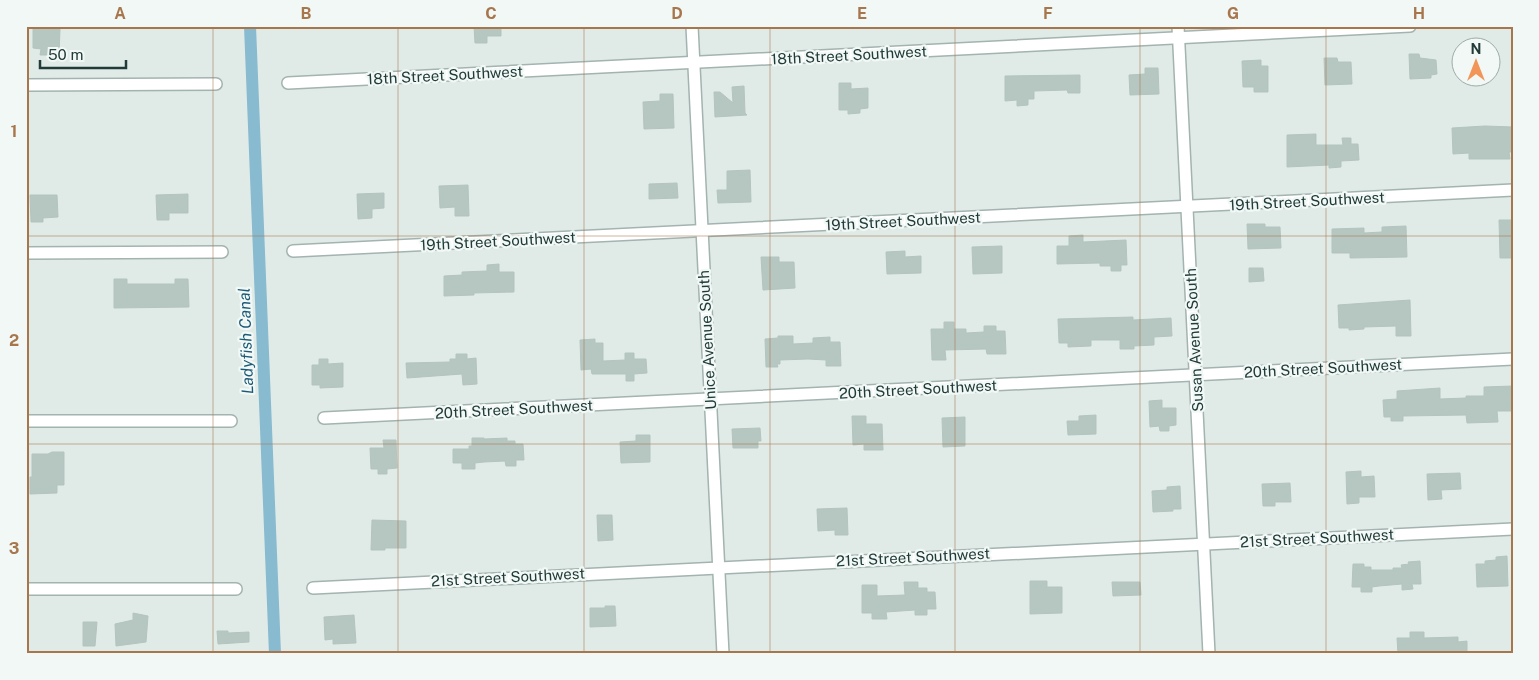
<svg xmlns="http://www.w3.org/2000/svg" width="1539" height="680" font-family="'Public Sans',sans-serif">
  <rect width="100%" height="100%" fill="#e0ebe8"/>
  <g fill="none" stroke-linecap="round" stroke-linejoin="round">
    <polyline stroke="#88bad0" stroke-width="12" points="250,26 275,654"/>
  </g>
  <g fill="#b6c6c1" stroke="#b3c5c0">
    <polygon points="33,26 49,26 49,29 60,29 59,55 40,55 41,49 33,48"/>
    <polygon points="474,26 501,26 501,36 487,36 487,43 475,43"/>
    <polygon points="1409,54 1419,54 1420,58 1436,60 1437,74 1431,75 1431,78 1410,79"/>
    <polygon points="1324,58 1337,58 1338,62 1351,62 1352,84 1325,85"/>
    <polygon points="1261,60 1261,66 1268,66 1268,92 1254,92 1254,87 1243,87 1242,61"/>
    <polygon points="1145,68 1158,68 1159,94 1130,95 1129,75 1145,74"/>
    <polygon points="1080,75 1080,93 1068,93 1067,90 1034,91 1034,99 1028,99 1028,105 1017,106 1017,100 1005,101 1005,76"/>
    <polygon points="839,83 851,83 851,89 868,88 868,108 860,109 860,113 848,114 848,110 839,110"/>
    <polygon points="744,86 745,113 747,115 715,117 714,92 720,92 733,103 732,87"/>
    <polygon points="660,94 673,94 674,128 644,129 643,102 660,101"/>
    <polygon points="1485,126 1513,127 1513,152 1509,152 1510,159 1469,159 1469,153 1453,154 1452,128"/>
    <polygon points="1316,134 1316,145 1343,145 1342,138 1351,138 1351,144 1358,144 1359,160 1341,161 1341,167 1329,168 1329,165 1287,167 1287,135"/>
    <polygon points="750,170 751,202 718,203 717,190 727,190 727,171"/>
    <polygon points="677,183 678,198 649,199 649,184"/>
    <polygon points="468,185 469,216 455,216 455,207 440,208 439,186"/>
    <polygon points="384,193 384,208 372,209 372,218 358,219 357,194"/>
    <polygon points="188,194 188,213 169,213 169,220 157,220 156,195"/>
    <polygon points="30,195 57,195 58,217 43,218 43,222 31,222"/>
    <polygon points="1499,220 1512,220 1513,258 1500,258"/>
    <polygon points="1247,224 1265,224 1265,227 1280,227 1281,248 1248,249"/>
    <polygon points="1406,226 1407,257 1350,258 1350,253 1332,253 1332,229 1364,228 1364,233 1382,232 1382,227"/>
    <polygon points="1083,235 1083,242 1126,240 1127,265 1121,265 1121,271 1111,271 1111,266 1100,266 1100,263 1057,264 1057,246 1069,246 1069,236"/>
    <polygon points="1002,246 1002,273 973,274 972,247"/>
    <polygon points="905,251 905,257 921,256 921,273 887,274 886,252"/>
    <polygon points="761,257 779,257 779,262 794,262 795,288 763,290"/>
    <polygon points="499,264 499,272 514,272 514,292 474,293 474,295 444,296 444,276 462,275 462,272 487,271 487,265"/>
    <polygon points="1249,268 1263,268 1264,281 1249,282"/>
    <polygon points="114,279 127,279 127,284 175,284 175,279 188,279 189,307 114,308"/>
    <polygon points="1410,300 1411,336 1396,336 1396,326 1364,327 1364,329 1349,330 1349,328 1339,328 1338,305"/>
    <polygon points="1133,317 1133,320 1171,318 1172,336 1154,337 1154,345 1134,346 1134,349 1120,349 1120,340 1091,340 1091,346 1068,347 1068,343 1059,343 1058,319"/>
    <polygon points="944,322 954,322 954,329 966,329 966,333 984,332 984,326 996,326 996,331 1005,331 1006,354 987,354 986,349 945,350 946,360 932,360 931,329 944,329"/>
    <polygon points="778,336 793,336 793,344 813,343 813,338 830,337 830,342 840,342 841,366 826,366 826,360 808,359 780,360 780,364 777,364 778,367 766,367 765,339 778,338"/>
    <polygon points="595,339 595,343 603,343 603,361 625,360 625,353 634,353 634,359 646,359 647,373 634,374 634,381 626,381 626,374 592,374 591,369 581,370 580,340"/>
    <polygon points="456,354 467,354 467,359 476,358 477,384 463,385 462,374 407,378 406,363 450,362 450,359 456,359"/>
    <polygon points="319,359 328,359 328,364 343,363 343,387 320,388 320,385 312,385 312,365 319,365"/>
    <polygon points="1513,386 1513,411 1497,411 1498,422 1467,423 1466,415 1403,416 1403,421 1391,421 1391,417 1384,417 1383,400 1397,399 1397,391 1440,388 1440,399 1466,398 1466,396 1484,396 1484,387"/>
    <polygon points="1162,400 1162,408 1176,408 1176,425 1169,426 1169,431 1160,431 1159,426 1150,427 1149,401"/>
    <polygon points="1096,415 1096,434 1068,435 1067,421 1079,421 1079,416"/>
    <polygon points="852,416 866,416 866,424 882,424 883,450 864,450 864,444 853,445"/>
    <polygon points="965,417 965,446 943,447 942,418"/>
    <polygon points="760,428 761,441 758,441 758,448 733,448 732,429"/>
    <polygon points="636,435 650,435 650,462 621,463 620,442 636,441"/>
    <polygon points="472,438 484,438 484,439 507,438 507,441 515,441 515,444 523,444 524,460 516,460 516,466 506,466 505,461 484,462 475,463 475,469 462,469 462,463 453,463 453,449 469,449 469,446 472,446"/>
    <polygon points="383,440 396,440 397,468 387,469 387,474 378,474 378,469 371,469 370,448 384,448"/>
    <polygon points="52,452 64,452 64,485 57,485 57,493 30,494 30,477 32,477 32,454 48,454"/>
    <polygon points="1361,471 1361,477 1374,476 1375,497 1359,497 1359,503 1347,504 1346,472"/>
    <polygon points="1460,473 1461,489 1441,490 1442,499 1428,500 1427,474"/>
    <polygon points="1290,483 1291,502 1275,502 1275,506 1263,506 1262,484"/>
    <polygon points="1180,486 1181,509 1173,509 1173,511 1153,512 1152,491 1167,490 1167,487"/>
    <polygon points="847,508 848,535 835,535 835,530 818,531 817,509"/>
    <polygon points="597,515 612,515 613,540 598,541"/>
    <polygon points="372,520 406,521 406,548 385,548 385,550 371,550"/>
    <polygon points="1507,556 1508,586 1477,587 1476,564 1485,564 1485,561 1496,560 1496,557"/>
    <polygon points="1420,561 1421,584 1412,584 1413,589 1402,590 1402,584 1379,586 1372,587 1372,592 1361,592 1361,587 1352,587 1353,564 1364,564 1364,567 1371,567 1371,570 1393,570 1393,568 1402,568 1401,565 1409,564 1408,562"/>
    <polygon points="1030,581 1047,581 1047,587 1062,587 1062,613 1030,614"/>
    <polygon points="904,582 918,582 918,588 927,588 927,592 935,592 936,609 927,609 927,615 915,615 915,610 886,612 887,619 872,619 872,613 862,613 862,585 877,585 877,596 905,595"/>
    <polygon points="1112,582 1140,582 1141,595 1113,596"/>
    <polygon points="605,606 615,606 616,626 590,627 590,608 605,608"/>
    <polygon points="133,613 148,616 146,642 116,646 115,624 133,620"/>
    <polygon points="354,615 356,643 333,644 333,639 325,640 324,617"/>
    <polygon points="83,622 97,622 95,646 83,646"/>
    <polygon points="217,631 228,631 228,633 249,632 249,642 218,644"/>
    <polygon points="1410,632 1424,632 1424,638 1458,637 1458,642 1467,641 1467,654 1398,654 1397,638 1410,638"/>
  </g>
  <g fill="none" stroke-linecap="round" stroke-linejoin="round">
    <defs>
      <g id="street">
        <polyline points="692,26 723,654"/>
        <polyline points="1178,26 1209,654"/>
        <polyline points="288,83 1410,26"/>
        <polyline points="26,85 216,84"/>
        <polyline points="293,251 1513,190"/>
        <polyline points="26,253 222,252"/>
        <polyline points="324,418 1513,359"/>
        <polyline points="26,421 231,421"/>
        <polyline points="313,588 1513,529"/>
        <polyline points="26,589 236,589"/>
      </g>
    </defs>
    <use href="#street" stroke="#a3b3b0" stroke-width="14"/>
    <use href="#street" stroke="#fff" stroke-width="11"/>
  </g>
  <path fill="none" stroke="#a8764d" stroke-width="1" stroke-opacity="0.55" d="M213,26v628M398,26v628M584,26v628M770,26v628M955,26v628M1140,26v628M1326,26v628M26,236h1487M26,444h1487"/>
  <g text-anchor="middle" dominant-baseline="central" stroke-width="4.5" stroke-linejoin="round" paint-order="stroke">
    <g font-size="15" fill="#213b39" stroke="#f1f8f5">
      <text transform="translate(849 55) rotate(-3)">18th Street Southwest</text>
      <text transform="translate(445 75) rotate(-3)">18th Street Southwest</text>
      <text transform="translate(1307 201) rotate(-3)">19th Street Southwest</text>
      <text transform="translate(903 221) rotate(-3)">19th Street Southwest</text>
      <text transform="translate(498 241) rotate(-3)">19th Street Southwest</text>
      <text transform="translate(707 340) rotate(-93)">Unice Avenue South</text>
      <text transform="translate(1194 340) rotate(-93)">Susan Avenue South</text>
      <text transform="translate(1323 368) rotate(-3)">20th Street Southwest</text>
      <text transform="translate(918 389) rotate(-3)">20th Street Southwest</text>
      <text transform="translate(514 409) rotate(-3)">20th Street Southwest</text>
      <text transform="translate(1317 538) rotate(-3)">21st Street Southwest</text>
      <text transform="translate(913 557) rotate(-3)">21st Street Southwest</text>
      <text transform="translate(508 577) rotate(-3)">21st Street Southwest</text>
    </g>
    <g font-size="16" font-style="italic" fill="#1c5977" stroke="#f1f8f5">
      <text transform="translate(246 341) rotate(-92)">Ladyfish Canal</text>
    </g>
  </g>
  <rect width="1539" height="680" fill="none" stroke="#f1f8f5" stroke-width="55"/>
  <g transform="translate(1476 62)"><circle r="24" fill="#f1f8f5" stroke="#9eacaa"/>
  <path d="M0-4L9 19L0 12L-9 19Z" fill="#f19658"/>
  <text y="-8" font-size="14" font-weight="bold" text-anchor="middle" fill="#213b39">N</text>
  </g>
  <path d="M40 60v8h86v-8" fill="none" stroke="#213b39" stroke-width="2.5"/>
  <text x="48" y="60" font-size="15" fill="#213b39" stroke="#f1f8f5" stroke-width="4" paint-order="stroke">50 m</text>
  <rect x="28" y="28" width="1484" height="624" fill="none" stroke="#a8764d" stroke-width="2"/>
  <g font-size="16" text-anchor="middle" font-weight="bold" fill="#a8764d">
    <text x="120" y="19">A</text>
    <text x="306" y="19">B</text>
    <text x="491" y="19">C</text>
    <text x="677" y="19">D</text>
    <text x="862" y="19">E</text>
    <text x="1048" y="19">F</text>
    <text x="1233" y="19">G</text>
    <text x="1419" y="19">H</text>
    <text x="14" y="137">1</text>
    <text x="14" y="346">2</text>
    <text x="14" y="554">3</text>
  </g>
</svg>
